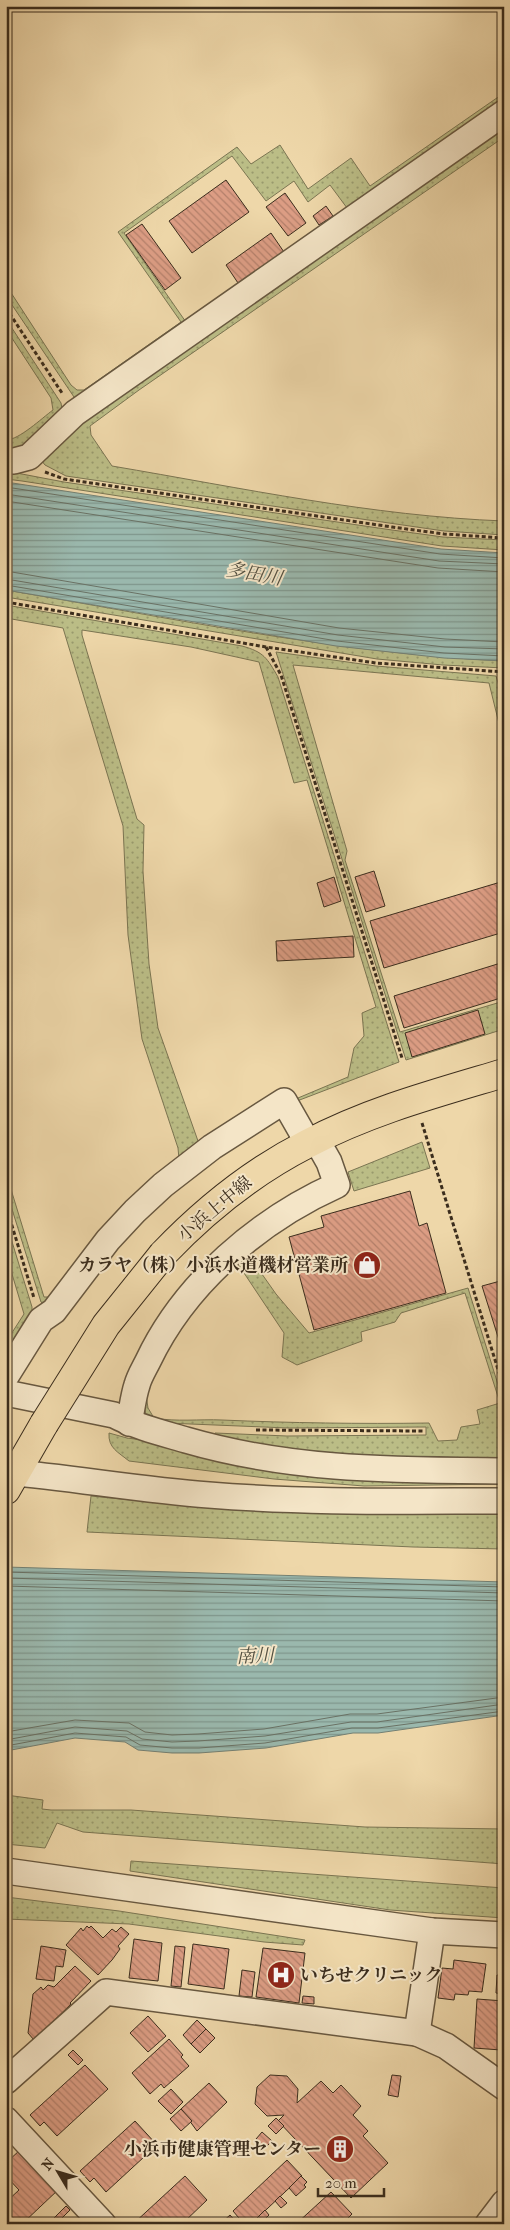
<svg xmlns="http://www.w3.org/2000/svg" width="510" height="2230" font-family="'IM FELL French Canon','Noto Serif JP',serif">
  <defs>
    <pattern id="grass-dots" width="8" height="8" patternUnits="userSpaceOnUse" patternTransform="scale(1.25)"><rect width="8" height="8" fill="#bbbd86"/><path d="M2 2h.1M6 6h.1" fill="none" stroke="#999a6d" stroke-width="1.8" stroke-linecap="round"/></pattern>
    <pattern id="water-rules" width="6" height="5" patternUnits="userSpaceOnUse" patternTransform="scale(1.25)"><rect width="6" height="5" fill="#9ab8ad"/><path d="M0 2.5h6" fill="none" stroke="#7f968c"/></pattern>
    <pattern id="building-back-hatch" width="6" height="6" patternUnits="userSpaceOnUse" patternTransform="scale(1.25)"><rect width="6" height="6" fill="#dc9d84"/><path d="M-1 5l2 2M0 0l6 6M5-1l2 2" fill="none" stroke="#b4806b"/></pattern>
  </defs>
  <rect width="100%" height="100%" fill="#eed7a9"/>
  <filter id="stains"><feTurbulence type="fractalNoise" baseFrequency=".004" numOctaves="4"/><feColorMatrix values="0 0 0 0 .2 0 0 0 0 .09 0 0 0 0 .02 0 0 0 .5 -.17"/></filter>
  <radialGradient id="worn" r=".72"><stop offset=".6" stop-color="#630" stop-opacity="0"/><stop offset="1" stop-color="#630" stop-opacity=".3"/></radialGradient>
  <g fill="url(#grass-dots)" stroke="#7b7552" fill-rule="evenodd">
    <polygon points="504,93 504,104 350,212 330,185 308,202 294,181 266,201 232,156 124,233 188,325 76,400 6,296 6,285 71,385 77,390 84,390 181,322 118,232 237,147 251,164 280,145 308,189 351,158 370,186"/>
    <path d="M504,122v15l-365,253 -49,36 1,9 21,31c130,22 260,50 392,55v14l-60,-4 -378,-55 -21,-11 -4,-5 35,-39z"/>
    <path d="M6,319l55,84 2,12 -39,33 -18,3v-11c13,0 36,-22 47,-30l-2,-12 -45,-69z"/>
    <polygon points="6,471 64,482 392,530 443,537 504,540 504,550 442,546 22,481 6,479"/>
    <path d="M6,590c165,28 330,63 498,71v7l-61,-3 -66,-6 -371,-62z"/>
    <path d="M6,605l236,41c22,6 25,12 36,31l121,385 -102,39 -57,18 -193,188 -6,-5 -35,-112v-17l38,124h6l129,-138 -1,-11 -36,-109 -14,-104 -5,-109 -60,-198 -57,-10zM82,630l109,17 68,15 35,121 13,-3 69,227 -14,6 2,23 -10,12 -6,29 -50,21 -10,-8 -71,42 -19,9 -40,-113 -9,-64 -6,-93 1,-46 -7,-6 -55,-184z"/>
    <polygon points="276,652 376,666 496,676 504,703 504,744 489,683 293,665 347,851 345,860 400,1032 504,1001 504,1029 406,1060"/>
    <polygon points="422,1142 430,1168 354,1191 348,1172"/>
    <polygon points="6,1222 32,1307 32,1317 6,1356 6,1342 24,1314 6,1254"/>
    <path d="M245,1250l31,44 33,39 159,-45 36,116v61l-135,-2 -90,-9 -64,-14v-7l72,3 139,-1v-8l-138,1 -122,-5 -20,-3 -3,-33 25,-52 7,-12 39,-44zM236,1261l48,72 -2,24 15,8 65,-24 -1,-9 34,-10 6,-9 64,-20 35,110 -23,7 3,14 -19,3 -4,13 -19,1 -9,-18c-69,1 -138,0 -207,-3 -23,-1 -45,2 -68,-2l-6,-10 -3,-20 24,-55 18,-22z"/>
    <path d="M109,1433l18,5 31,4 346,36v6l-140,2 -90,-7 -145,-18c-11,-9 -21,-13 -20,-28z"/>
    <polygon points="91,1496 202,1507 256,1510 504,1512 504,1549 413,1547 87,1532"/>
    <polygon points="6,1795 43,1800 42,1809 51,1810 131,1810 365,1827 504,1829 504,1864 83,1832 57,1823 45,1848 6,1844"/>
    <polygon points="131,1861 504,1888 504,1918 390,1910 130,1871"/>
    <polygon points="6,1897 119,1911 305,1940 303,1945 264,1942 129,1924 6,1919"/>
  </g>
  <g fill="url(#water-rules)" stroke="#748073">
    <polygon points="6,482 441,549 504,553 504,661 444,658 336,646 6,590"/>
    <polygon points="6,1567 504,1582 504,1715 378,1733 353,1733 266,1748 199,1753 172,1753 138,1750 125,1742 75,1738 6,1751"/>
  </g>
  <g fill="none" stroke-linecap="round" stroke-linejoin="round">
    <g stroke="#6a7265" stroke-width="1">
      <polyline points="6,487 440,554 504,558"/>
      <polyline points="6,494 439,561 504,564"/>
      <polyline points="6,501 438,568 504,572"/>
      <polyline points="6,571 339,628 445,639 504,642"/>
      <polyline points="6,579 338,635 445,647 504,649"/>
      <polyline points="6,585 337,641 444,653 504,656"/>
      <polyline points="6,1572 504,1587"/>
      <polyline points="6,1578 504,1593"/>
      <polyline points="6,1586 504,1601"/>
      <polyline points="6,1732 75,1720 129,1723 145,1732 172,1735 198,1734 264,1729 350,1714 377,1714 504,1697"/>
      <polyline points="6,1740 75,1727 127,1731 142,1739 172,1742 198,1741 265,1736 351,1722 377,1722 504,1704"/>
      <polyline points="6,1746 75,1733 126,1737 140,1745 172,1748 199,1748 265,1743 352,1728 378,1728 504,1711"/>
    </g>
  </g>
  <g fill="url(#building-back-hatch)" stroke="#3b2d1d">
    <polygon points="226,180 249,212 192,253 169,221"/>
    <polygon points="285,193 306,223 288,236 266,207"/>
    <polygon points="326,206 333,216 319,225 313,216"/>
    <polygon points="142,224 181,278 165,290 126,235"/>
    <polygon points="271,233 286,255 240,286 226,265"/>
    <polygon points="374,871 385,906 366,912 355,877"/>
    <polygon points="334,877 341,901 324,907 317,883"/>
    <polygon points="504,881 504,932 384,968 370,921"/>
    <polygon points="353,936 354,957 277,961 276,941"/>
    <polygon points="504,962 504,997 404,1028 394,996"/>
    <polygon points="478,1010 485,1034 412,1057 405,1033"/>
    <polygon points="410,1191 419,1226 427,1223 446,1293 314,1330 289,1237 324,1227 321,1216"/>
    <polygon points="504,1280 504,1356 482,1286"/>
    <polygon points="87,1926 89,1928 91,1926 103,1938 112,1929 116,1932 121,1927 129,1934 118,1946 120,1949 112,1960 98,1975 66,1945 81,1928 83,1931"/>
    <polygon points="134,1939 162,1943 158,1981 129,1978"/>
    <polygon points="193,1944 229,1949 224,1989 188,1984"/>
    <polygon points="41,1946 66,1950 63,1967 56,1966 54,1981 36,1979"/>
    <polygon points="175,1946 185,1947 181,1987 171,1986"/>
    <polygon points="263,1948 305,1953 299,2003 256,1997"/>
    <polygon points="454,1960 486,1964 482,1992 469,1991 468,1995 455,1994 454,2000 438,1998 442,1968 453,1969"/>
    <polygon points="75,1966 91,1981 70,2003 71,2004 34,2040 28,2033 33,1994 41,1987 43,1990 48,1985 54,1987"/>
    <polygon points="242,1970 255,1972 252,1997 239,1996"/>
    <polygon points="497,1975 504,1975 504,1994 496,1993"/>
    <polygon points="303,1996 314,1997 314,2004 302,2003"/>
    <polygon points="477,1999 504,2001 501,2050 474,2048"/>
    <polygon points="148,2016 166,2036 148,2052 130,2033"/>
    <polygon points="197,2020 206,2029 191,2044 183,2035"/>
    <polygon points="206,2029 215,2038 200,2053 191,2044"/>
    <polygon points="169,2039 183,2055 181,2057 189,2066 164,2088 161,2084 150,2094 132,2073"/>
    <polygon points="73,2050 83,2060 78,2065 68,2055"/>
    <polygon points="85,2065 108,2089 57,2136 44,2122 40,2126 30,2115"/>
    <polygon points="270,2075 287,2076 298,2089 297,2103 321,2081 333,2093 341,2085 361,2106 353,2115 368,2131 363,2136 388,2163 351,2198 278,2121 284,2115 267,2116 255,2104 257,2087"/>
    <polygon points="392,2075 401,2076 398,2097 388,2095"/>
    <polygon points="209,2083 227,2102 197,2131 181,2109"/>
    <polygon points="171,2089 183,2102 171,2114 158,2101"/>
    <polygon points="181,2109 192,2121 181,2131 170,2119"/>
    <polygon points="276,2118 284,2126 276,2134 268,2126"/>
    <polygon points="135,2121 157,2145 106,2192 94,2178 90,2182 80,2171"/>
    <polygon points="262,2132 272,2141 265,2148 256,2139"/>
    <polygon points="21,2149 59,2189 22,2224 6,2224 6,2202 19,2190 6,2176 6,2163"/>
    <polygon points="287,2160 302,2176 251,2224 244,2224 233,2211"/>
    <polygon points="185,2176 207,2200 182,2224 133,2224"/>
    <polygon points="301,2176 307,2182 304,2185 306,2187 296,2196 289,2188"/>
    <polygon points="331,2192 352,2214 342,2224 296,2224"/>
    <polygon points="280,2196 287,2203 281,2208 275,2201"/>
    <polygon points="66,2206 70,2210 56,2224 48,2224"/>
    <polygon points="265,2210 269,2215 266,2218 270,2222 261,2224 256,2219"/>
    <polygon points="230,2215 238,2224 220,2224"/>
  </g>
  <g fill="none" stroke-linecap="round" stroke-linejoin="round">
    <defs>
      <g id="minor">
        <polyline points="6,461 14,461 29,457 75,413 504,113"/>
        <polyline points="6,1376 41,1320 54,1311 108,1240 135,1211 163,1185 212,1147 284,1101 308,1143"/>
        <path d="M6,1393l108,22c23,12 48,18 72,25 107,31 208,30 318,31"/>
        <path d="M129,1423c3,-13 4,-26 8,-38 2,-8 7,-16 11,-24 37,-78 111,-141 189,-176l-8,-23 -13,-23"/>
        <path d="M6,1472c68,6 135,18 203,23 98,8 197,6 295,6"/>
        <polyline points="6,1871 432,1931 504,1935"/>
        <polyline points="417,2033 446,2046 504,2087"/>
        <polyline points="6,2081 106,1992 417,2033 432,1931"/>
        <polyline points="6,2120 103,2224"/>
        <polyline points="488,2224 504,2203"/>
      </g>
      <g id="major">
        <path d="M163,1254c42,-44 89,-82 144,-110 62,-33 130,-51 197,-71"/>
        <polyline points="6,1490 44,1424"/>
      </g>
    </defs>
    <use href="#minor" stroke="#685840" stroke-width="28"/>
    <use href="#major" stroke="#3b2d1d" stroke-width="30"/>
    <g stroke="#3b2d1d" stroke-width="3" stroke-dasharray="4 2.5" stroke-linecap="butt">
      <polyline points="6,308 62,393"/>
      <polyline points="45,472 64,479 392,527 444,534 504,538"/>
      <polyline points="6,602 266,647 376,663 504,672"/>
      <polyline points="266,647 281,675 402,1058"/>
      <polyline points="500,672 504,687"/>
      <polyline points="422,1123 504,1389"/>
      <polyline points="6,1206 34,1298"/>
      <polyline points="256,1430 423,1431"/>
    </g>
    <use href="#minor" stroke="#f4e5c7" stroke-width="25"/>
    <use href="#major" stroke="#eed7a9" stroke-width="28"/>
    <defs>
      <polyline id="major-bridge" points="44,1424 106,1325 163,1254"/>
    </defs>
    <use href="#major-bridge" stroke="#3b2d1d" stroke-width="30" stroke-linecap="butt"/>
    <use href="#major-bridge" stroke="#eed7a9" stroke-width="28"/>
  </g>
  <defs>
    <symbol id="shop-disc" viewBox="-11 -11 22 22"><circle r="9.5" fill="#8f2418" stroke="#f4e5c7"/><path d="M-5-2.5h2.3a2.7 3.5 0 0 1 5.4 0H5L5.5 6h-11ZM-1.5-2.5h3a1.5 2.3 0 0 0-3 0Z" fill="#fff"/></symbol>
    <symbol id="hospital-disc" viewBox="-11 -11 22 22"><circle r="9.5" fill="#8f2418" stroke="#f4e5c7"/><path d="M-5-5h3v3.5h4V-5h3V5h-3V1.5h-4V5h-3Z" fill="#fff"/></symbol>
    <symbol id="building-disc" viewBox="-11 -11 22 22"><circle r="9.5" fill="#8f2418" stroke="#f4e5c7"/><path d="M-4-6H4V6H1V3H-1V6H-4ZM-2.5-4.3h1.7v1.8h-1.7ZM.8-4.3h1.7v1.8H.8ZM-2.5-1h1.7V.8h-1.7ZM.8-1h1.7V.8H.8Z" fill="#fff"/></symbol>
  </defs>
  <g fill-rule="evenodd">
    <use href="#shop-disc" x="351" y="1249" width="32" height="32"/>
    <use href="#hospital-disc" x="265" y="1959" width="32" height="32"/>
    <use href="#building-disc" x="324" y="2133" width="32" height="32"/>
  </g>
  <g text-anchor="middle" dominant-baseline="central" stroke-width="4" stroke-linejoin="round" paint-order="stroke">
    <g font-size="18" fill="#3b2d1d" stroke="#f4e5c7">
      <text transform="translate(215 1209) rotate(-40)">小浜上中線</text>
    </g>
    <g font-size="18" font-weight="bold" fill="#3b2d1d" stroke="#f4e5c7" text-anchor="end">
      <text x="348" y="1265">カラヤ（株）小浜水道機材営業所</text>
      <text x="300" y="1975" text-anchor="start">いちせクリニック</text>
      <text x="321" y="2149">小浜市健康管理センター</text>
    </g>
    <g font-size="19" font-style="italic" fill="#535041" stroke="#f4e5c7">
      <text transform="translate(254 574) rotate(10)">多田川</text>
      <text transform="translate(255 1656) rotate(-2)">南川</text>
    </g>
  </g>
  <rect width="510" height="2230" fill="none" stroke="#eed7a9" stroke-width="25"/>
  <rect x="8" y="8" width="495" height="2215" fill="none" stroke="#3b2d1d" stroke-width="2.5"/>
  <rect x="12" y="12" width="485" height="2205" fill="none" stroke="#3b2d1d"/>
  <g transform="translate(58 2172) rotate(308)" stroke="#f4e5c7" stroke-width="4" paint-order="stroke">
  <path d="M0-4L9 19L0 12L-9 19Z" fill="#3b2d1d"/>
  <text y="-8" font-size="14" font-weight="bold" text-anchor="middle" fill="#3b2d1d">N</text>
  </g>
  <path d="M318 2188v8h66v-8" fill="none" stroke="#3b2d1d" stroke-width="2.5"/>
  <text x="325" y="2188" font-size="15" fill="#3b2d1d" stroke="#f4e5c7" stroke-width="4" paint-order="stroke">20 m</text>
  <rect width="100%" height="100%" filter="url(#stains)"/>
  <rect width="100%" height="100%" fill="url(#worn)"/>
</svg>
